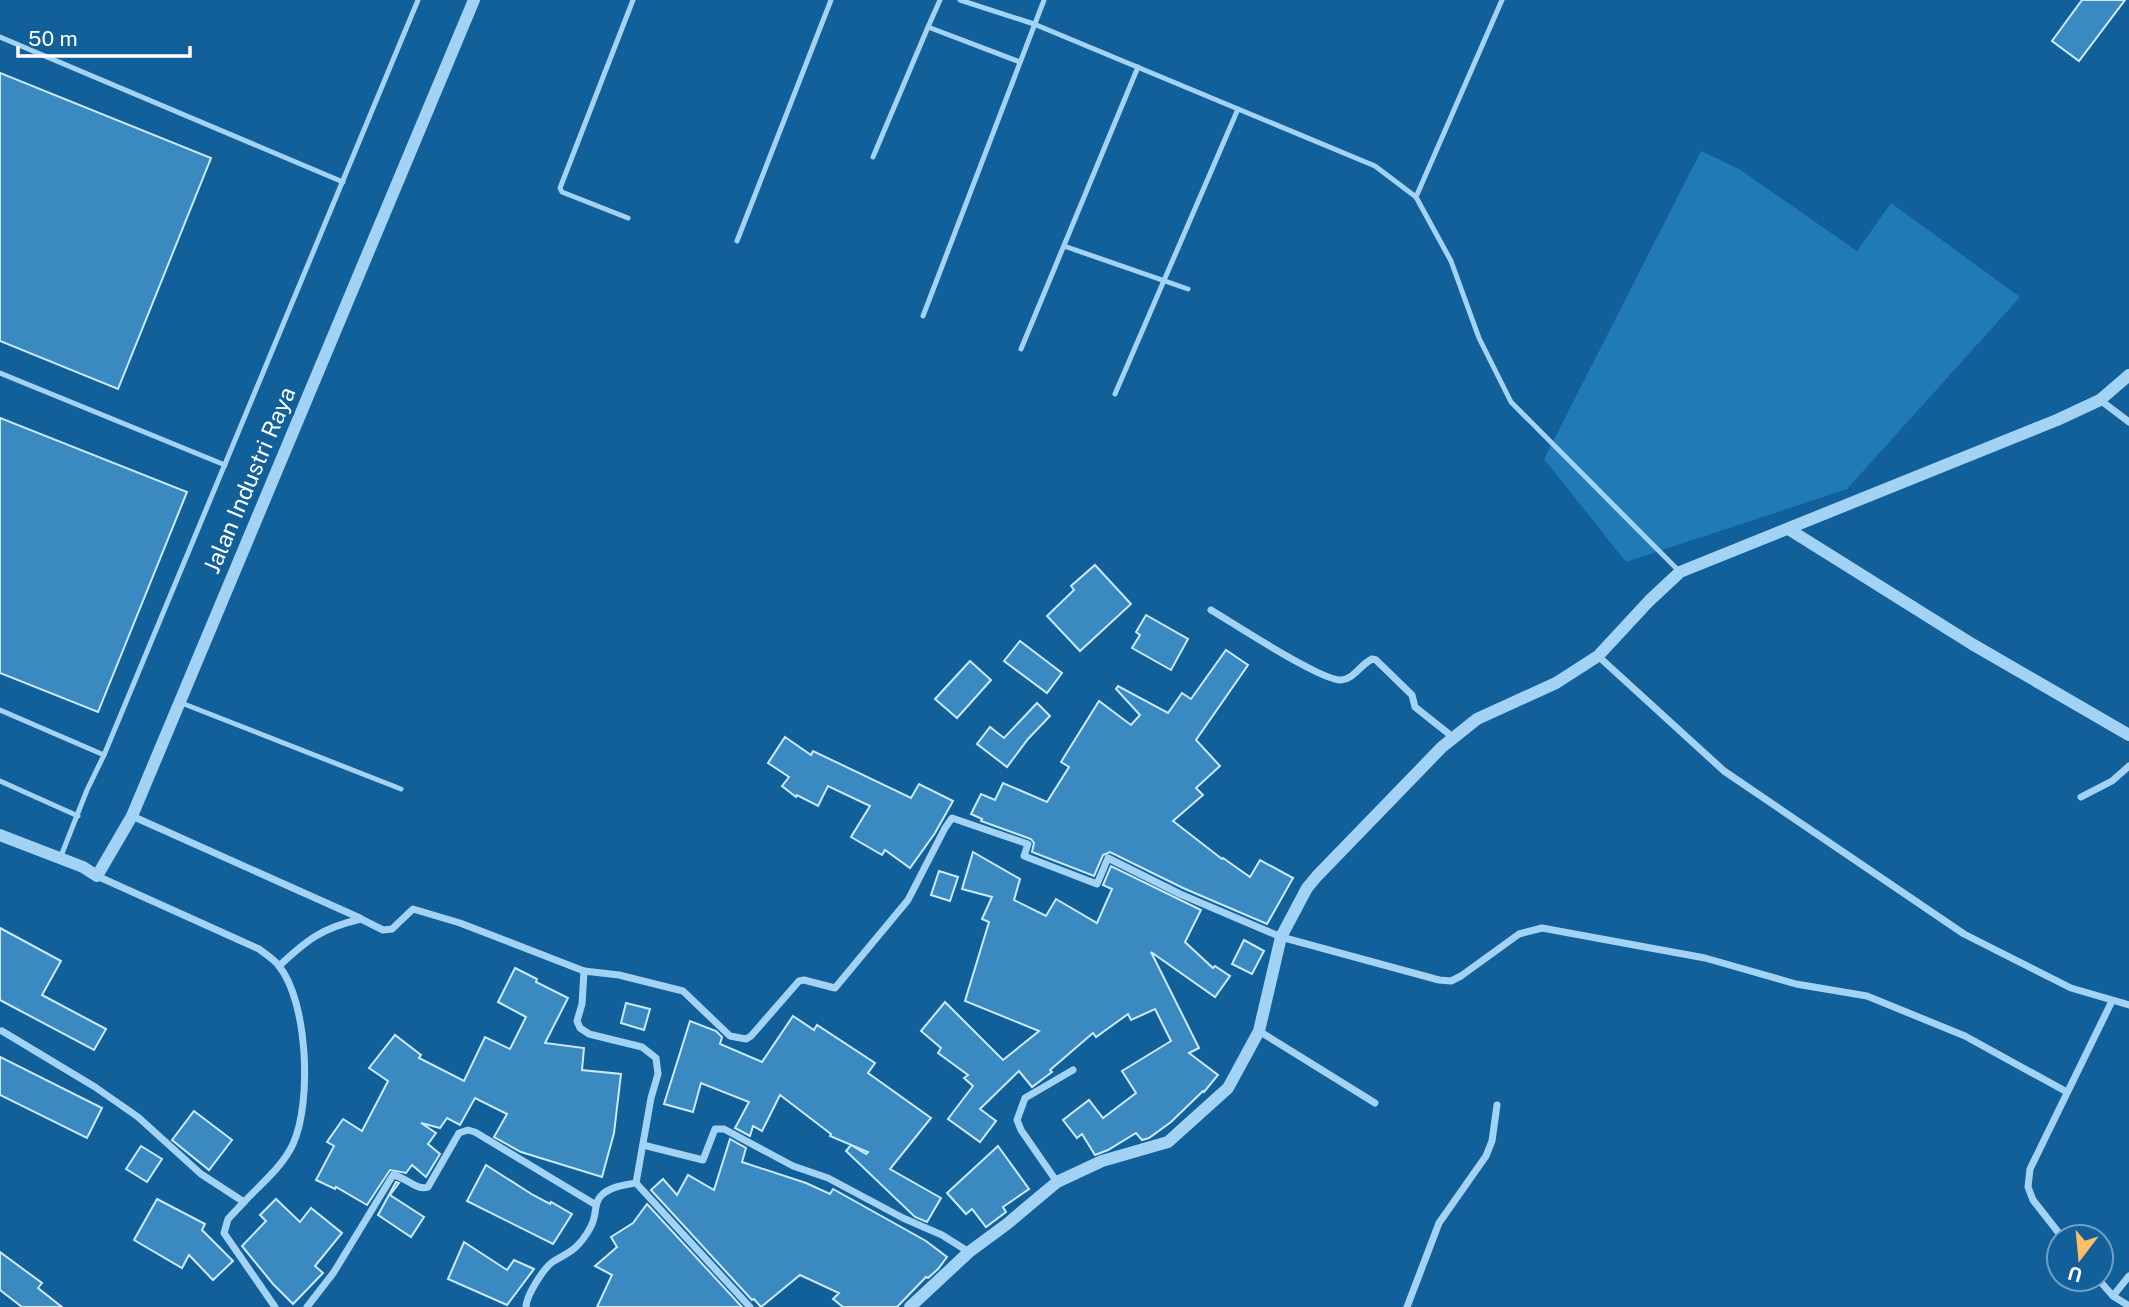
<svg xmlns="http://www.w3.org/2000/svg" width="2129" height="1307" font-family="'Public Sans',sans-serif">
  <rect width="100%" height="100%" fill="#116099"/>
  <polygon fill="#207ab6" points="1701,151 1739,169 1857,251 1891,203 2020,297 1847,489 1626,562 1544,459"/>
  <g fill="#3a8ac1" stroke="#cbeafe" stroke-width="2">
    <polygon points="2082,0 2125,0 2079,61 2052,41"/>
    <polygon points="0,73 211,158 118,389 0,341"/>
    <polygon points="0,418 187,492 98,712 0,673"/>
    <polygon points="1095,565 1131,604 1080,651 1047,616 1074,590 1071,586"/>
    <polygon points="1146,615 1188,639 1171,670 1132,648 1140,635 1136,632"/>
    <polygon points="1020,641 1062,673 1047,693 1004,661"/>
    <polygon points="1226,650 1248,665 1196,740 1220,766 1196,788 1203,795 1173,821 1222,859 1223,858 1250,877 1260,860 1293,878 1267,924 1183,888 1110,852 1103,855 1094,876 1032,852 1034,843 1031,839 981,821 982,819 971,814 981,794 995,800 1003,783 1047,802 1069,767 1061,762 1099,701 1131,725 1140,715 1116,689 1118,686 1168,713 1182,693 1191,699"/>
    <polygon points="970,661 991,680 957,718 935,699"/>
    <polygon points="1037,703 1050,716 1028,739 1007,767 977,744 990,727 1004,738"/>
    <polygon points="785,737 811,755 813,751 911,798 919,784 953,801 935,833 910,868 885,850 882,855 851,837 870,806 828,786 818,806 797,795 796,797 782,786 789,777 768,763"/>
    <polygon points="973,852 1020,879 1014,900 1046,916 1056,899 1097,923 1112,889 1103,885 1111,866 1201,910 1185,942 1213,968 1215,966 1230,976 1215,997 1151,952 1199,1048 1189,1053 1218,1075 1204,1092 1203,1091 1171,1122 1149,1138 1142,1140 1136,1133 1108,1150 1095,1155 1082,1134 1077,1138 1063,1120 1089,1100 1103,1118 1136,1093 1122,1071 1171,1041 1155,1009 1131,1020 1128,1014 1096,1037 1093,1033 1050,1070 1052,1072 1032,1087 1019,1071 980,1109 996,1121 980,1142 948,1119 973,1086 964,1078 968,1075 938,1053 941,1048 921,1031 945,1002 1003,1060 1039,1031 965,1001 989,922 982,919 992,897 962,889"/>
    <polygon points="939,871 958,877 950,901 931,895"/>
    <polygon points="0,928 61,961 42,995 106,1029 94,1050 0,1000"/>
    <polygon points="1244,940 1264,951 1252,974 1232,964"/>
    <polygon points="515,968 537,979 536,982 568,998 545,1043 584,1048 582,1070 621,1074 614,1133 602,1177 521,1152 494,1137 507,1114 475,1098 460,1125 447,1118 440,1128 421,1123 436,1133 428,1144 440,1154 426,1177 412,1165 406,1173 390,1170 367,1205 336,1187 335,1189 316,1180 334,1146 327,1142 343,1119 362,1131 388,1081 369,1068 395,1035 421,1055 419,1058 464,1081 485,1037 510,1049 526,1017 498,1002"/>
    <polygon points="626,1003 650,1009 644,1030 621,1023"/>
    <polygon points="793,1016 814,1030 817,1025 875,1063 868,1073 931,1118 890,1169 941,1198 927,1222 915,1217 846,1151 851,1145 866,1154 868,1152 830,1136 831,1134 780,1095 762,1131 753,1126 750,1136 735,1128 749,1102 701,1083 693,1112 664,1104 690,1021 716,1031 722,1037 720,1044 762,1062"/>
    <polygon points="0,1057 102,1108 87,1138 0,1095"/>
    <polygon points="194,1111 232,1140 209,1170 172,1140"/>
    <polygon points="730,1139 746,1148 742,1162 806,1183 830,1194 833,1189 926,1241 947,1257 938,1269 928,1278 926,1277 897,1307 843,1307 833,1299 839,1293 800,1275 761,1307 754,1299 752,1300 651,1190 663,1179 677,1195 688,1175 714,1190"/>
    <polygon points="141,1146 162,1159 147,1182 126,1169"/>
    <polygon points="998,1146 1029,1189 1003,1207 1006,1212 986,1227 972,1209 966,1214 947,1193"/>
    <polygon points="486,1165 533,1195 550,1204 551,1202 572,1214 553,1244 467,1201"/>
    <polygon points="396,1182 399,1183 390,1195 424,1217 411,1237 378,1215"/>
    <polygon points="157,1199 205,1224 202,1230 233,1261 213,1280 189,1255 182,1268 134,1240"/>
    <polygon points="276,1199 300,1222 311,1208 342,1233 315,1266 323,1273 293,1304 273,1284 242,1246 266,1221 260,1215"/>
    <polygon points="647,1204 742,1307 597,1307 612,1275 595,1266 617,1247 611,1237 633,1223"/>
    <polygon points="464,1242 507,1270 514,1260 534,1269 507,1305 448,1279"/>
    <polygon points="0,1252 42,1283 38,1288 62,1307 22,1307 0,1290"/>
  </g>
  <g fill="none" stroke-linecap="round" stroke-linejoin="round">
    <g stroke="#a3d3f4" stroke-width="5">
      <polyline points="960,0 1034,24 1375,166 1416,197 1451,261 1479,338 1511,402 1679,571"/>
      <polyline points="928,27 940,0"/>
      <polyline points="0,37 343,182"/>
      <polyline points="873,157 928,27 1020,62"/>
      <polyline points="1416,197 1502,0"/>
      <polyline points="628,218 562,192 560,188 633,0"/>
      <polyline points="737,241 831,0"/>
      <polyline points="1064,246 1188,289"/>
      <polyline points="923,316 1044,0"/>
      <polyline points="1021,349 1138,67"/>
      <polyline points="0,373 225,465"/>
      <polyline points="1115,394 1238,109"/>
      <polyline points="179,702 401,789"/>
      <polyline points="0,710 104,755"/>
      <polyline points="0,781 78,816"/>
      <polyline points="61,856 87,790 104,755 418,0"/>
    </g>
    <g stroke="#a3d3f4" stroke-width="7">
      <polyline points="2100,400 2129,422"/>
      <path d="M1211,610c22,13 110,71 130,70 13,-1 19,-15 31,-21l4,1 36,35 3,12 39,31"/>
      <polyline points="1598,656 1724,771 1964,934 2071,988 2129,1005"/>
      <polyline points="2081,797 2112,781 2129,766"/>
      <polyline points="132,816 360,918"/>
      <path d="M279,966c29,-27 43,-38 82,-47l22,11 9,-1 21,-20 47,14 124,48 35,4 64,16 47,45 16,3 5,-3 48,-55 5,-1 31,8 73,-88 37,-72 7,-10 76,26 -4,12 73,28 11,-26 72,36 101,43 158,43 12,1 10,-5 58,-42 23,-6 163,30 91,26 71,12 98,40 102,56"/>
      <path d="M2,1031l93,56 43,30 63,57 43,28c17,-18 39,-36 49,-58 19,-41 15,-142 -14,-178 -5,-7 -14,-12 -20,-17l-162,-73"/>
      <polyline points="1259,1031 1375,1103"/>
      <polyline points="643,1145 703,1160 715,1129 724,1129 793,1166 828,1178 903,1218 942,1235 969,1252"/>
      <polyline points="1057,1182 1021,1130 1017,1120 1025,1098 1073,1070"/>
      <polyline points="636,1183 750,1307"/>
      <polyline points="244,1202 228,1219 224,1233 275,1307"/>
      <polyline points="2062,1237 2033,1200 2028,1187 2030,1169 2112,1001"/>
      <polyline points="2098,1279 2113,1296 2129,1306"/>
      <polyline points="2113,1296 2129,1276"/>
      <path d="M307,1307l27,-35 59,-97c13,2 23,16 35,12l31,-54 9,-3 7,2 121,73"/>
      <path d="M526,1307c0,-11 18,-40 28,-46 8,-5 16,-8 23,-15 7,-7 15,-19 17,-28 2,-7 1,-15 6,-21 8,-10 24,-12 36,-14l15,-85 7,-24 -2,-16 -14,-11 -53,-13 -9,-6 -3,-7 5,-17 2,-33"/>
      <polyline points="1407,1307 1439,1223 1486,1156 1492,1141 1497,1105"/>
    </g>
    <g stroke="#a3d3f4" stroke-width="12">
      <polyline points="1790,530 1972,644 2129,735"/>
      <polyline points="0,835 83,867 97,876 132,816 474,0"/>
      <polyline points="910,1307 969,1252 1007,1224 1057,1182 1102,1161 1168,1142 1228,1088 1259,1031 1281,937 1307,888 1317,876 1442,747 1477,719 1556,683 1598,656 1649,601 1680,572 2057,420 2100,400 2129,375"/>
    </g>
  </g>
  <g text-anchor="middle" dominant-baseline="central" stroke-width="7" stroke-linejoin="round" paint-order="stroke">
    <g font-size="23" fill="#fff" stroke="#116099">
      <text transform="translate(249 480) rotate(-67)">Jalan Industri Raya</text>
    </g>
  </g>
  <g transform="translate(2080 1258) rotate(196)"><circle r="33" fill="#116099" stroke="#70a0c2" stroke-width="2"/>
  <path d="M0-5L12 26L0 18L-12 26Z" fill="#ffbd66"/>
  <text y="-10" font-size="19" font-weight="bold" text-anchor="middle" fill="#ffffff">U</text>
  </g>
  <path d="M18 46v10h172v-10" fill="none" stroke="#ffffff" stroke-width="3.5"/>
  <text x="28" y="46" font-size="21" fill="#ffffff" stroke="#116099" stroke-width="5" paint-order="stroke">50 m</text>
</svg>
